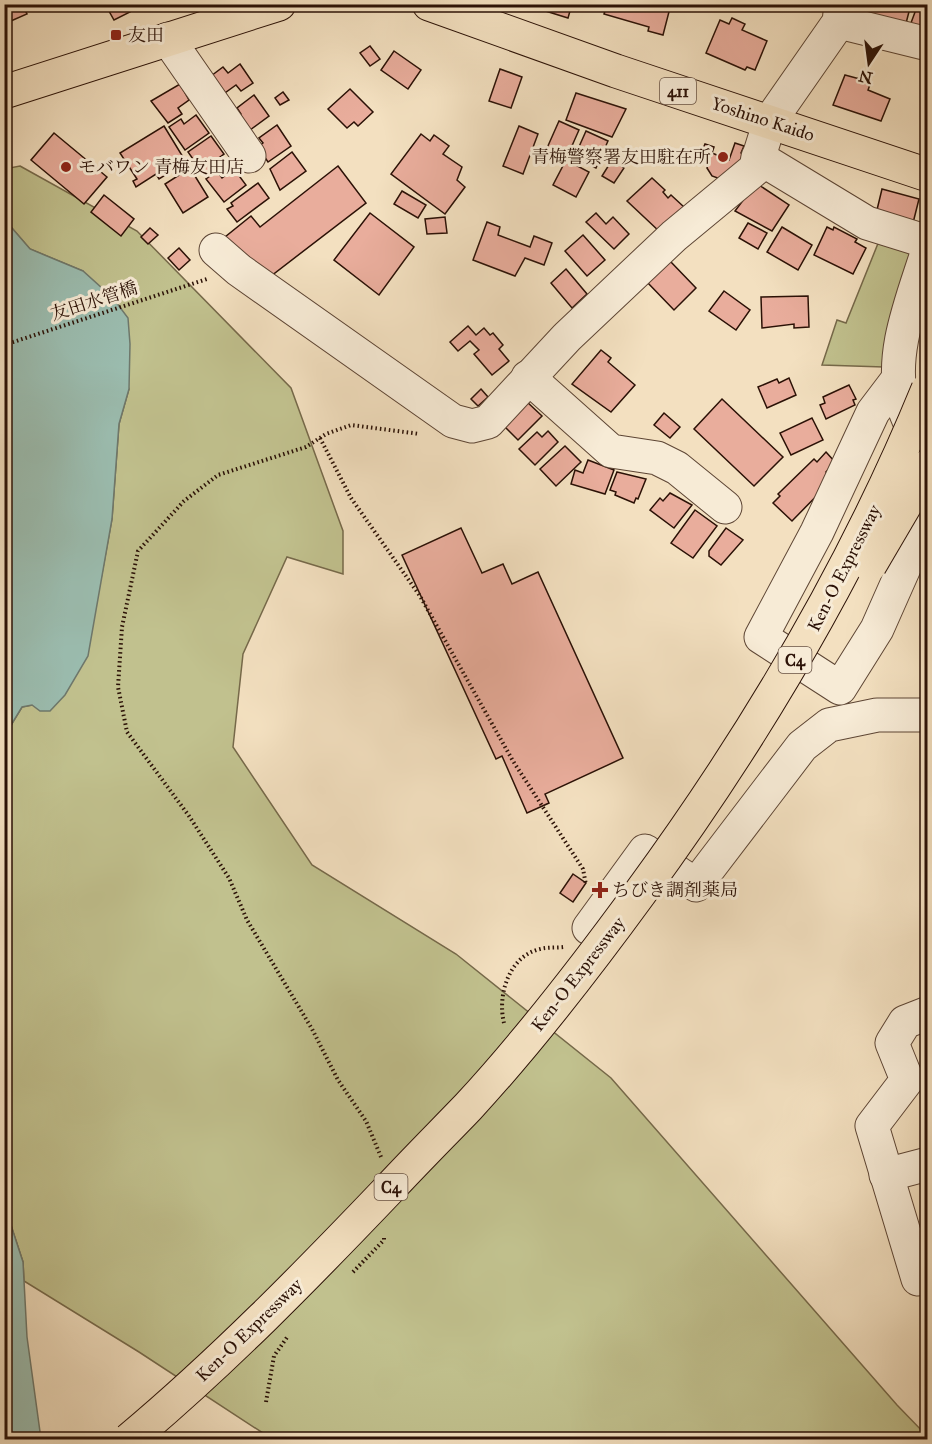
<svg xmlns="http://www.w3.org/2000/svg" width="932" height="1444" font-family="'IM FELL Great Primer','Noto Serif JP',serif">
  <rect width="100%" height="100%" fill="#f3e0c0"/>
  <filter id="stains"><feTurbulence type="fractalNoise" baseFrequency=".00333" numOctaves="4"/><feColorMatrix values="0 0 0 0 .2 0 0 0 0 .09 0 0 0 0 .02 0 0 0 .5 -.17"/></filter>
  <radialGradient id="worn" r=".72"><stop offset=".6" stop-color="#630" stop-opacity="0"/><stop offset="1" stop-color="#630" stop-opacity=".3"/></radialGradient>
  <g fill="#c1c18e" stroke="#76694a" stroke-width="1.5">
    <polygon points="20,166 137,231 291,388 343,531 343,574 287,557 243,654 233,747 312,865 456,954 611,1078 897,1405 927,1436 927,1439 272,1439 139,1352 24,1281 23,1262 4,1204 5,735 22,707 32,705 101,579 112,519 119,424 129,389 83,271 30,249 5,220 4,169"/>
    <polygon points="881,236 915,245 884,367 822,365 837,320 846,323"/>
  </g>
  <g fill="#9bbdb0" stroke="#6e786c" stroke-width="1.5">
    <polygon points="5,220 30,249 83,271 113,298 128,318 130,344 129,389 119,424 112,519 88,656 65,695 50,711 40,711 32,705 22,707 5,735"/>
    <polygon points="4,1204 23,1262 27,1337 41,1439 5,1439"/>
  </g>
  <g fill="#e9ad9c" stroke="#2b1106" stroke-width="1.5">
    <polygon points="4,4 22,4 27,14 4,24"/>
    <polygon points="105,4 126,4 130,12 114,20"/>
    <polygon points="541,4 572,4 568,18 539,9"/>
    <polygon points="607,4 671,4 663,35 648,31 649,27 604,14"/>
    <polygon points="857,4 911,4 904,31 854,17"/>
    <polygon points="918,4 928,4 928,38 908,31"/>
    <polygon points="732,18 745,24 742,30 767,41 755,70 747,67 745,70 706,53 720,20 729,24"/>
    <polygon points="370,46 380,59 370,66 360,53"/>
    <polygon points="394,51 421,70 408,89 381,70"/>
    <polygon points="240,64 253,83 241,91 236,85 222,95 207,79 223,67 228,73"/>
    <polygon points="500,69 522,77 511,108 489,101"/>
    <polygon points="845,75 871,82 868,90 890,99 881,121 833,105"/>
    <polygon points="180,84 189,100 178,108 182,114 168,123 151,101"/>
    <polygon points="350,89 373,112 358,126 354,122 347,128 328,109"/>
    <polygon points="283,92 289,100 280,105 275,98"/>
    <polygon points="576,93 626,109 612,137 566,120"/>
    <polygon points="254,95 269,116 246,133 235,118 241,114 237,108"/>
    <polygon points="196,115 209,133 185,150 169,127 181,119 184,124"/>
    <polygon points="559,121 579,130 567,157 547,148"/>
    <polygon points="277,125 291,146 268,162 258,147 263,143 259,138"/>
    <polygon points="164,126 186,162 159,179 156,174 136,187 133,181 137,179 120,153"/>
    <polygon points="519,126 538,134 523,174 503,166"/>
    <polygon points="586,131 608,141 596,168 574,158"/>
    <polygon points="54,133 107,177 84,204 31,160"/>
    <polygon points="421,134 430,141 434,135 449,146 443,154 462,167 457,180 465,187 445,214 391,174"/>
    <polygon points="211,136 224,154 212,163 216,168 205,176 188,152"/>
    <polygon points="735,143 744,146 741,153 745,155 726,181 712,176 707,168 708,164 698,161 705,144 714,147 712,153 729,160"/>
    <polygon points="292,152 306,171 280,190 270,169"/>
    <polygon points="566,160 589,172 576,197 553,185"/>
    <polygon points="612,160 624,168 614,183 602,176"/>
    <polygon points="338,166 366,203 271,276 225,237 251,216 260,227"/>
    <polygon points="190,168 208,197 183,213 165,184"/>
    <polygon points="234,169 246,185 224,202 206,179 217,171 222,178"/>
    <polygon points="652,178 665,190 663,192 668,198 671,195 684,207 661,233 627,201"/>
    <polygon points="258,183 269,198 237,222 227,209 233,206 231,203"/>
    <polygon points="756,183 789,205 772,231 735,211"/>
    <polygon points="882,189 919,199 913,223 876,214"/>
    <polygon points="402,191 426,205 418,218 394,204"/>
    <polygon points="104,195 134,219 121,236 91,212"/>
    <polygon points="370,213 414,247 379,295 334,260"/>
    <polygon points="596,213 606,224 613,217 629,234 614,249 586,222"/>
    <polygon points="445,217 447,233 427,234 425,219"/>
    <polygon points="487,222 500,227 498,235 530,247 534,236 552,243 544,265 525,258 515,276 473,260"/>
    <polygon points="748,223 767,233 758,249 739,238"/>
    <polygon points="782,227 812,245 798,270 767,252"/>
    <polygon points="827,227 833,230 834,227 857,239 855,242 866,248 853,274 814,255"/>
    <polygon points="150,228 158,235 148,244 141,237"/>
    <polygon points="583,235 605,260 587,276 565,251"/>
    <polygon points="179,248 190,260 179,270 168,258"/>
    <polygon points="670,261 696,288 674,310 647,282"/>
    <polygon points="566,269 587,294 572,308 551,283"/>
    <polygon points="724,291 750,310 736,330 709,311"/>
    <polygon points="808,296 809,327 794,328 794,324 762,328 761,297"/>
    <polygon points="468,326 476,335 484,328 490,335 493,333 503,345 499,349 509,361 492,375 474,354 479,350 470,341 458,351 450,342"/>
    <polygon points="601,350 611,358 608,362 635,385 611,412 572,384"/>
    <polygon points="789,378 796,395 767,408 758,387 777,379 779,383"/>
    <polygon points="849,385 856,399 853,400 855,405 826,419 820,405 825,403 823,397"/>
    <polygon points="481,389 488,397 478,406 471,399"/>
    <polygon points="722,399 783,457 754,486 694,429"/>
    <polygon points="526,401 542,416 518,440 503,425"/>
    <polygon points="664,413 680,427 670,438 654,425"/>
    <polygon points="812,418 823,440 791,455 780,433"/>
    <polygon points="548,431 558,442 535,465 519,449 537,432 542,437"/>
    <polygon points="565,446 581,462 556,486 540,469"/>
    <polygon points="826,452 835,462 826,472 833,479 792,521 773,503 780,496 778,494 814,459 817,462"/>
    <polygon points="588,460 614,470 605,494 571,484 575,470 583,473"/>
    <polygon points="617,472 646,479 638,499 636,498 634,503 615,495 616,492 610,490"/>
    <polygon points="670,493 692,505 674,528 650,510 660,498 663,501"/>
    <polygon points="695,510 717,526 693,558 671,543"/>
    <polygon points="461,528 482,573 503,564 512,584 538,572 623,758 545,794 549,803 527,813 502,756 496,759 402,555"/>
    <polygon points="726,528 743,540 721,565 709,556 709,551"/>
    <polygon points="573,874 586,883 573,902 560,893"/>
  </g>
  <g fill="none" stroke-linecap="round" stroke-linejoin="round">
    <defs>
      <g id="minor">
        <polyline points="839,22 928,44"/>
        <polyline points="168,39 249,156"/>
        <polyline points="758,157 867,223 928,242"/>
        <polyline points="216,250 239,270 453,421 472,426 488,422 567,337 674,236 755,169 770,121 839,22 841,4"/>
        <path d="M928,250c-15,48 -40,106 -25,155 6,19 17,38 25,56"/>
        <polyline points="528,377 611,451 657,458 677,468 725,507"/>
        <polyline points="898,379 873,412 817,532 761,637 840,688 877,629 908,559 928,528"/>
        <polyline points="589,928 645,851 696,885 802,746 829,725 877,715 928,715"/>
        <polyline points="886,1175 928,1164"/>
        <polyline points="918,1279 872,1126 907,1080 892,1043 905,1022 928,1013"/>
      </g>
      <polyline id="major" points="4,92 279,4"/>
      <polyline id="highway" points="429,4 616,71 928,175"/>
    </defs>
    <use href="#minor" stroke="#5d4534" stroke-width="35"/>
    <use href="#major" stroke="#2b1106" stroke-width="35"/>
    <use href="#highway" stroke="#2b1106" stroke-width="35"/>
    <g stroke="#2b1106" stroke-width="4" stroke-dasharray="1.5 3" stroke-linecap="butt">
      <polyline points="4,345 207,279"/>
      <polyline points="320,438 351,498 420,596 513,761 583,869 586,885"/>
      <path d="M504,1023c-7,-28 5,-67 36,-74 8,-2 16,-1 24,-2"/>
      <polyline points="381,1157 366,1121 338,1080 312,1029 247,920 229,878 189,816 127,732 118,687 122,627 138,551 184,501 218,475 306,447 326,434 351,425 420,434"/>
      <polyline points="353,1272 384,1240 384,1235"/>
      <polyline points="266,1402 274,1356 288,1336"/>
    </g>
    <use href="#minor" stroke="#f7ebd6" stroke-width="33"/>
    <use href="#major" stroke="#f3e0c0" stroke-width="33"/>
    <use href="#highway" stroke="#f3e0c0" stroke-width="33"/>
    <defs>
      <g id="highway-bridge">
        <polyline points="870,565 928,466"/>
        <path d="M129,1440c93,-78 177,-164 260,-251 26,-28 53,-55 79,-82 62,-67 118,-140 172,-214 115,-157 214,-323 288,-504"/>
      </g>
    </defs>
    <use href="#highway-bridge" stroke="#2b1106" stroke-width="35" stroke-linecap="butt"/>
    <use href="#highway-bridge" stroke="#f3e0c0" stroke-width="33"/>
  </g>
  <g fill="#8f2418" stroke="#f7ebd6" stroke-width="2">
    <rect x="110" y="29" width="12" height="12" rx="3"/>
    <circle cx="723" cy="157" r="6"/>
    <circle cx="66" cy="167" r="6"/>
    <path d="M597 881h6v6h6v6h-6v6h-6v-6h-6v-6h6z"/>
  </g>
  <g text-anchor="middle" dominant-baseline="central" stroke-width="6" stroke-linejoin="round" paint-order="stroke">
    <g fill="#f7ebd6" stroke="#685244" stroke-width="1.5">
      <rect x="660" y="78" width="36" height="26" rx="4.5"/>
      <rect x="778.5" y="647" width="33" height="26" rx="4.5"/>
      <rect x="374.5" y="1174" width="33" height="26" rx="4.5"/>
    </g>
    <g font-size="16" font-weight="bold" fill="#2b1106">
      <text x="678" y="91">411</text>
      <text x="795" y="660">C4</text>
      <text x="391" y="1187">C4</text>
    </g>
    <g font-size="18" fill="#2b1106" stroke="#f7ebd6" text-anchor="start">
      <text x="128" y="35">友田</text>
      <text x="711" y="157" text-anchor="end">青梅警察署友田駐在所</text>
      <text x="78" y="167">モバワン 青梅友田店</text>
      <text x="612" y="890">ちびき調剤薬局</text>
    </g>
    <g font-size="18" fill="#2b1106" stroke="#f7ebd6">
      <text transform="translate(763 119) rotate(18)">Yoshino Kaido</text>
      <text transform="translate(94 301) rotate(-18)">友田水管橋</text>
      <text transform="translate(844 568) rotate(-63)">Ken-O Expressway</text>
      <text transform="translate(578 974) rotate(-52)">Ken-O Expressway</text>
      <text transform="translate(249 1330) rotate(-44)">Ken-O Expressway</text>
    </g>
  </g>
  <rect width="932" height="1444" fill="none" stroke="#f3e0c0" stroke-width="24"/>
  <rect x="6" y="6" width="920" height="1432" fill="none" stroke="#2b1106" stroke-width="3"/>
  <rect x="12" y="12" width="908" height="1420" fill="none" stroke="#2b1106" stroke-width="1.5"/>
  <g transform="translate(869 63) rotate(193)" stroke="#f7ebd6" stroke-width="4.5" paint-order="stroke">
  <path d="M0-4.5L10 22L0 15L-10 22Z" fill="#2b1106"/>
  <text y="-9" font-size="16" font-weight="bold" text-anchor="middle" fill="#2b1106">N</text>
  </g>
  <rect width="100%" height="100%" filter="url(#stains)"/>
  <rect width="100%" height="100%" fill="url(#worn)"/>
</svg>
